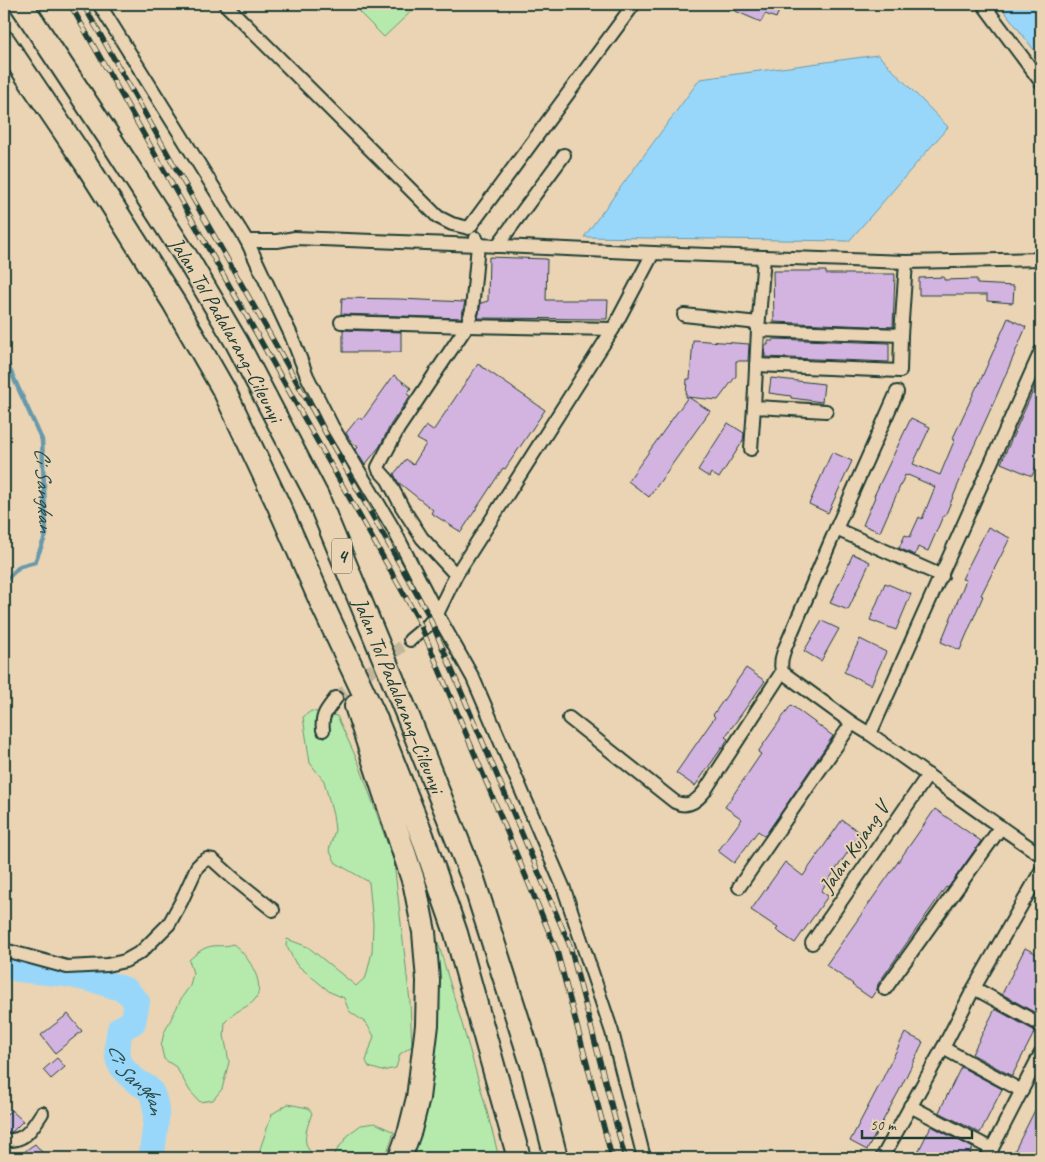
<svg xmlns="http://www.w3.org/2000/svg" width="1045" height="1162" font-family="Caveat,sans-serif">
  <rect width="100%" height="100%" fill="#ead4b3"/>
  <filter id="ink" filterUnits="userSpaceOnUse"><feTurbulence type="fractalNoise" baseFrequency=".02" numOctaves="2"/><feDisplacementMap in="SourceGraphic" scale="10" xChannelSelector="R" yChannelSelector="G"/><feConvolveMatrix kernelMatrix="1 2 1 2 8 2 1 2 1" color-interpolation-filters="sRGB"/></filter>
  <g filter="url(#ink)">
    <g fill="#b5eaac" stroke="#6a9470">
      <polygon points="351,4 419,4 384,37"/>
      <polygon points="311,711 337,716 359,764 394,862 410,1002 412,1046 400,1054 396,1068 382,1071 369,1067 366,1061 374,1036 366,1023 349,1011 344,998 330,992 296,964 286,945 287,939 308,947 356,986 366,977 372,952 373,924 369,882 336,863 329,850 335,830 333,815 324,781 310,763 303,717"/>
      <path d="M434,938l3,1c21,73 44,145 62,219h-85l14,-52 7,-64z"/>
      <path d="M233,944c13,9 33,38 23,54 -5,8 -15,10 -22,16 -3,2 -6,5 -9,8l-1,13 5,27 -7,27 -9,11 -13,2 -10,-11 -14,-24 -12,-8 -3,-13 3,-13 18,-36 8,-11 3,-13 -4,-13c7,-6 14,-13 24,-14 9,-1 10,1 20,-2z"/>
      <path d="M288,1104l20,4 4,5c-6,18 -13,32 5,45h-55l-1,-2 -1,-7 12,-35z"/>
      <polygon points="375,1123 394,1132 385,1158 331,1158 350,1133 361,1125"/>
    </g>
    <g fill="#99d7fa" stroke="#6899ab">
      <polygon points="999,4 1041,4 1041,59"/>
      <polygon points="878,55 948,127 849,241 584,237 700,79"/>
    </g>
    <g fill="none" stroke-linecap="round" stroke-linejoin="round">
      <path stroke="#6899ab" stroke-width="4.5" id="s1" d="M4,357l38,83 4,95 -11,27 -15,4 -16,16"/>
      <path stroke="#99d7fa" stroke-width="26" id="s2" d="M4,962l14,7 48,5 29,6 31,10 11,12 -4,20 -13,7c-5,27 -5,37 19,54 4,2 10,5 12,9 11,21 1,45 1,66"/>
    </g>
    <g fill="#d3b4e1" stroke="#1f3d34">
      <polygon points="719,4 782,4 776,18 765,14 761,22"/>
      <polygon points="489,257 547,259 546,300 608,300 607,319 478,318 481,303 488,301"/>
      <polygon points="773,271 826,271 826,274 895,274 893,327 774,322"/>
      <polygon points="944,277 944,280 977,279 977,284 1014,286 1013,303 987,301 987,295 919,295 919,278"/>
      <polygon points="342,298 400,299 465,302 461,318 341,314"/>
      <polygon points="1008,318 1026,327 997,395 965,466 966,466 945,516 943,516 928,551 918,547 915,555 899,548 905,535 910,537 919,517 922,519 935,487 908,475 907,476 905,475 880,532 863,525 875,497 874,496 911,418 930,427 913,464 940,475 955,439 953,438 977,386 978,386"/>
      <polygon points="343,330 401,332 401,352 343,352"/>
      <polygon points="773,339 889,343 889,362 765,357 765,345 768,345 768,341 773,341"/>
      <polygon points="693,340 749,344 748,361 736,361 736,376 718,400 686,397 687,379 690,379"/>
      <polygon points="478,364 545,410 505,469 503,468 461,532 431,513 433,510 398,482 394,474 406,459 413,465 426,444 417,439 426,426 433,431"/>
      <polygon points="1041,373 1041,455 1032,476 1001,463"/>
      <polygon points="394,375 411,388 407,394 410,396 391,424 380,446 365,465 356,450 358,447 351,441 346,433 359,417 362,420"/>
      <polygon points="771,378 824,384 822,402 791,398 791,396 769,393"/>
      <polygon points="688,397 710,411 649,497 628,481"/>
      <polygon points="728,423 744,433 743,441 719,478 711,473 709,477 698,470"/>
      <polygon points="832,452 852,461 828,513 809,504"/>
      <polygon points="988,527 1010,538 981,595 983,596 960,650 941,642 966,580 962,579"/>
      <polygon points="853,554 870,562 848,610 830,603"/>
      <polygon points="885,583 911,594 896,630 870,620"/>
      <polygon points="822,621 839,629 821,661 804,651"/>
      <polygon points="860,639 886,652 871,685 844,672"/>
      <polygon points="746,668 765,681 725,737 728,739 695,786 676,773 715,717 713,715"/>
      <polygon points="791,705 833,736 765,836 758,831 734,863 718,851 742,819 725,807 761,754 758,752"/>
      <polygon points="935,809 981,841 948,888 946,887 878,984 877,989 871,998 852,985 853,984 826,965"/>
      <polygon points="842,820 861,833 821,891 828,896 795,943 776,930 778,928 751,910 785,862 803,876"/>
      <polygon points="1025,948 1041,956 1041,1016 1002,994"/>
      <polygon points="995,1009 1035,1031 1012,1076 972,1054"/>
      <polygon points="68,1014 82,1031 55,1053 41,1035"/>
      <polygon points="905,1033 923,1042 899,1091 867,1150 850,1141 881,1082"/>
      <polygon points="57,1058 65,1067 51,1079 43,1070"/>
      <polygon points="961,1067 1002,1089 980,1133 939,1112"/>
      <polygon points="1041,1098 1041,1138 1031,1158 1011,1158"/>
      <polygon points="11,1110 23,1121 12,1132 4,1132 4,1117"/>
      <polygon points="931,1126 973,1148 968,1158 915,1158"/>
      <polygon points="35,1144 47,1158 17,1158 29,1148"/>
    </g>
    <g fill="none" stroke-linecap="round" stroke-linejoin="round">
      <polyline stroke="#c1b69a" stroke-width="12" stroke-dasharray="12 6" stroke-linecap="butt" points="336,698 410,640"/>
      <defs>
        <g id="minor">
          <polyline points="99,4 247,241 277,241 295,238 478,245 653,253 906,262 1041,259"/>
          <polyline points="225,4 438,217 452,224 469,228 634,4"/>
          <polyline points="983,4 1041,82"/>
          <polyline points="247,241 291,335 307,376 332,426 393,528 437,614 473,678 564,889 612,1032 644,1158"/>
          <polyline points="497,246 564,155"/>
          <polyline points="764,257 758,330 754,407 826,411"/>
          <polyline points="684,315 758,323"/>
          <polyline points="341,322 467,326 613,329"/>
          <polyline points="758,330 901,335"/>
          <path d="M1041,351c-57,128 -113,256 -171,383 57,40 113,82 171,121"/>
          <polyline points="756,365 900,371 901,335 906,262"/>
          <polyline points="897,392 836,529 942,576"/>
          <polyline points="751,449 754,407"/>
          <path d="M836,529l-51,119c-3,9 -5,14 -3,24l70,51 18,11"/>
          <polyline points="456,575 613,329 653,253"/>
          <polyline points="410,640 428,625 437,614 456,575 422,538 402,507 388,480 379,470 378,467 398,429 467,326 472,310 478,245 476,238"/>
          <path d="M569,718l106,84c12,6 21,0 29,-10l78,-120"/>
          <path d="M323,730c-2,-15 4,-20 13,-32"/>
          <polyline points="739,887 852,723"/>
          <polyline points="812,943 928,775"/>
          <polyline points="4,952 8,951 67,967 107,965 125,961 141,952 169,924 181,902 197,867 202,862 207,859 213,860 233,878 273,910"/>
          <polyline points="974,988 1041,1025"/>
          <polyline points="885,989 1001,827"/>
          <polyline points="943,1048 1022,1091"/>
          <polyline points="910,1106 992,1149"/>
          <path d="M4,1140c22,2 27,-11 38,-27"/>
          <polyline points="882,1158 943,1048 974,988 1041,871"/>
          <polyline points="987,1158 1041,1053"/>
        </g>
        <g id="motorway">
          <path id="s3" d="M21,4l90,136 79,123 47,80 80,153 92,223 64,160 60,188 23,91"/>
          <polyline points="4,42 85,162 174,303 225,392 278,504 323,606 375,717 422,835 456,933 519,1158"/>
          <polyline points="356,706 415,886 424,932 428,981 427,1025 418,1098 410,1130 400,1158"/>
        </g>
      </defs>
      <use href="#minor" stroke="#1f3d34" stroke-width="16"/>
      <use href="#motorway" stroke="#1f3d34" stroke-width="26"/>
      <use href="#minor" stroke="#ead4b3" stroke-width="12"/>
      <use href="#motorway" stroke="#ead4b3" stroke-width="22"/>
      <defs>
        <g id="rail">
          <polyline points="70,4 418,619 557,951 612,1158"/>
          <polyline points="83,4 428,614 570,946 625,1158"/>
        </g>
      </defs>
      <use href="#rail" stroke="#1f3d34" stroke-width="5.5"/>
      <use href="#rail" stroke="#ead4b3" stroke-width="4" stroke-dasharray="11" stroke-linecap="butt"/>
    </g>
  </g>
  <g text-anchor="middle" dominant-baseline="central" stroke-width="4" stroke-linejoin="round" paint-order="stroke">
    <rect fill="#ead4b3" stroke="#5c6a5a" stroke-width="1" x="332" y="538.5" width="20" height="35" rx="4"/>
    <g font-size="20" font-weight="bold" fill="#1f3d34">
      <text x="342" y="556">4</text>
    </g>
    <g font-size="21" fill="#1f3d34" stroke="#ead4b3">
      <text stroke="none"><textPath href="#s3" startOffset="385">Jalan Tol Padalarang–Cileunyi</textPath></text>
      <text stroke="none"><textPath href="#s3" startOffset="790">Jalan Tol Padalarang–Cileunyi</textPath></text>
      <text transform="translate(854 847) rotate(-55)">Jalan Kujang V</text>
    </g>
    <g font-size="22" font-style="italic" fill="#2b4c48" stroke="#ead4b3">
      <text stroke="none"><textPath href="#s1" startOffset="141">Ci Sangkan</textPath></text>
      <text stroke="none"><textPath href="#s2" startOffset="236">Ci Sangkan</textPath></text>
    </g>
  </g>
  <rect width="1045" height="1162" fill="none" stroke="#ead4b3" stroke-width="20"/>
  <rect x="10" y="10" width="1025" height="1142" fill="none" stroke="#1f3d34" stroke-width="2" filter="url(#ink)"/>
  <path d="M862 1130v8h110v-8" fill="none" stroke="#1f3d34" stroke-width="2.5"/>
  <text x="870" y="1130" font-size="15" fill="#1f3d34" stroke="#ead4b3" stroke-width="4" paint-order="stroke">50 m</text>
</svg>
